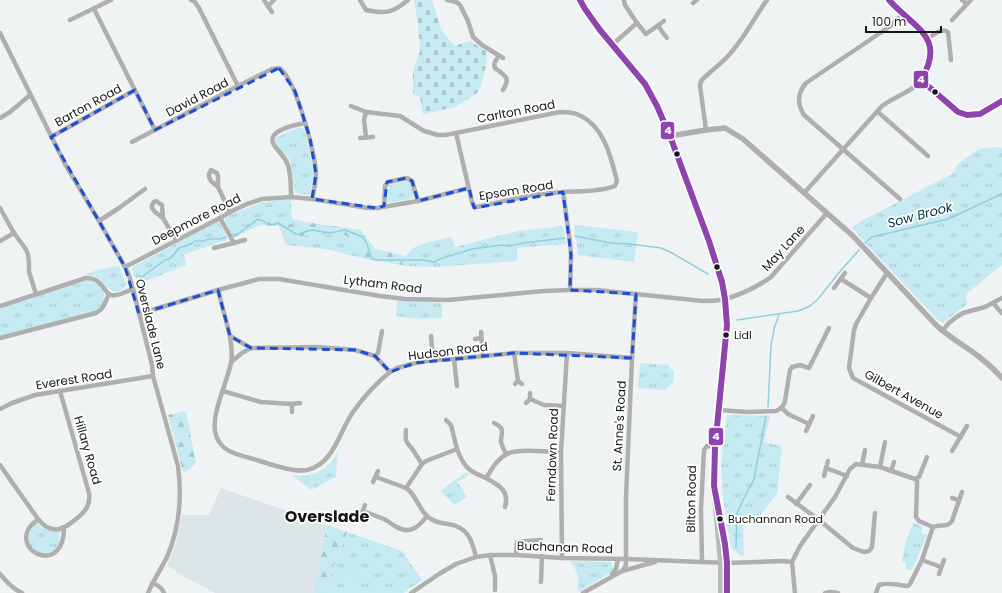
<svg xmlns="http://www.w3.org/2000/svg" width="1002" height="593" font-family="Poppins,sans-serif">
  <defs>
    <pattern id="grass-tufts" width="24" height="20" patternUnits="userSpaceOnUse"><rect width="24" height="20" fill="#c5eaf2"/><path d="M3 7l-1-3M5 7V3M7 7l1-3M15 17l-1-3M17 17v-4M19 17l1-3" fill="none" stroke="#a8c8cf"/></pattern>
    <pattern id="forest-firs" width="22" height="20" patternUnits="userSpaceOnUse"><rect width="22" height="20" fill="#c5eaf2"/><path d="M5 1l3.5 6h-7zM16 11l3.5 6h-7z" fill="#a8c8cf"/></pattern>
    <pattern id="cemetery-stones" width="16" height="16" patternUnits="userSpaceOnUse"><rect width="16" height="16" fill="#c5eaf2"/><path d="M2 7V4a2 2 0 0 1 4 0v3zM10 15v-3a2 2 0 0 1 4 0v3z" fill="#a8c8cf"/></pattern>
  </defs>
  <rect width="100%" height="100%" fill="#f0f3f4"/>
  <polygon fill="#dce5e7" points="221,488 327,525 314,593 215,593 179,574 167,565 176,544 182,515 209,515"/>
  <g fill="url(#grass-tufts)">
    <path d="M297,128h5l2,1c5,19 14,47 6,65 -5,1 -11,1 -15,-2l-5,-32 -13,-14 -2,-6 2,-3z"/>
    <polygon points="995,147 1002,148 1002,265 966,294 967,304 943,323 938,320 868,246 852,227 867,218 952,174 959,163 979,149"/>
    <polygon points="408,181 412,190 414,192 411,199 389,203 387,202 386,199 388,196 388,187 390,185"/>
    <polygon points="291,199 292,219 305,222 300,226 293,225 269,216 233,238 225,220 227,216 263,202"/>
    <polygon points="216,222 220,222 228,240 184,254 186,265 138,284 132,270 133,267"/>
    <polygon points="574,225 638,232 634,262 578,255"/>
    <polygon points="563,226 566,244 517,248 517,261 436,267 408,266 406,256 413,248 428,242 451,237 455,247 518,231"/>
    <polygon points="314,234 344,235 360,242 366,259 325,249 286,245 283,236 295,237"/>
    <path d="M119,266l7,18c-2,3 -3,5 -7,7 -10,3 -14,-8 -20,-13 -4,-3 -9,-3 -13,-4l12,-4z"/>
    <path d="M89,280c3,2 6,2 9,4 11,9 6,21 -4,28l-94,24v-28l37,-12z"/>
    <polygon points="397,300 442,303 442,318 421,319 396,316"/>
    <polygon points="640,363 668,365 674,372 673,383 665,390 638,388"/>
    <polygon points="727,415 770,416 764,442 781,446 782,448 777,493 757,520 743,520 744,556 740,555 731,548 723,498 721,463"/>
    <path d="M338,451l-2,26 -25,13 -19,-15c4,0 9,1 13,1 15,-2 27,-12 33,-25z"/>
    <polygon points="466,472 470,474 458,482 467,497 454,505 446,496 440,491"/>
    <polygon points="914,522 918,525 923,527 921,533 927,535 912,570 906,569 906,563 902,562 906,541"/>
    <path d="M37,523c6,6 14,10 22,8l1,2 -1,10 -5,7 -7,4 -9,-1 -9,-8c-1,-9 0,-16 8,-22z"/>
    <polygon points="347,532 402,551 422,580 404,593 323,593"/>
    <path d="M570,561l41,1 2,6 -3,5 -32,19c1,-15 1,-18 -8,-31z"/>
  </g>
  <g fill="url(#forest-firs)">
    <polygon points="269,216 293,225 300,226 305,222 361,230 375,249 406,256 408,266 366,259 360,242 344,235 314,234 295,237 283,236 279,226 260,225 233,238 256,217"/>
    <polygon points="186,411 196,463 189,470 183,472 168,415"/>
    <polygon points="327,525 347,532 323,593 314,593"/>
  </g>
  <polygon fill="url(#cemetery-stones)" points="414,0 432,0 441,29 454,46 470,41 486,51 487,61 481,86 477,93 455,107 423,114 420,97 413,93 413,71 420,51 418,25"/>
  <polygon fill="#c5eaf2" points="349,561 361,568 350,588 338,582"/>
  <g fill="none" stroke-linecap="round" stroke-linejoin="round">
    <g stroke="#91cfdc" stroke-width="1.5">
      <path d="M234,235l4,-1 20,-15c7,3 12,8 20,4l18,11h4l7,-3 6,-1 17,3 15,-3 18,7 4,7 5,15 5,1h46l11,2 6,-3 32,-10 29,-4 10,1 12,-3 42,-5"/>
      <polyline points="575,236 611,243 630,244 661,248 672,253 708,274"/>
      <polyline points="865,243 872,237 948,219 1002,194"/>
      <polyline points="139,279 165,260 171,258 179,248 191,244 195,241 203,241 209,239 221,239 226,237"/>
      <polyline points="737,320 798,311 810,306 818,299 837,275 859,250"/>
      <polyline points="768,407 771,346 774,329 779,314"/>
      <polyline points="736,548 737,513 743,500 754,479 766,416"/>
    </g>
    <g stroke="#afafae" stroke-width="4.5">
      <polyline points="191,0 195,2 199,8 238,86"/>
      <polyline points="264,0 272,12"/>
      <path d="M360,0l6,10c19,4 27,3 42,-10"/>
      <path d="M447,0c5,1 10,1 13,5l8,16 5,16 9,8 21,13"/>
      <polyline points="962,0 967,4 971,0"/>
      <polyline points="693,3 697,0"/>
      <polyline points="268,6 274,0"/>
      <polyline points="94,9 155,130"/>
      <polyline points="70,20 111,0"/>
      <polyline points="952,20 967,4"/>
      <polyline points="637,23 646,34 664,21"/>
      <polyline points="658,26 667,38"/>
      <path d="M0,33l65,131 34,57 26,46 4,8 4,14 19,76 1,11 25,90c4,30 1,63 -11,91 -6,12 -14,24 -19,36"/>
      <path d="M927,39c7,-4 14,-12 21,-7l3,28"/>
      <polyline points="612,45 637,23 625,5 624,0"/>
      <path d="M499,56c-3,4 -6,7 -4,12 10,8 16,9 8,22"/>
      <polyline points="921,80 952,107 958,112 967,115 980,114 1002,101"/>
      <path d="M351,106l15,6 34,4 24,15 14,4h7l11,-2 104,-21c6,0 13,0 19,3 25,11 32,42 38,66l-2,5c-16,6 -35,5 -52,6"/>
      <polyline points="878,112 928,156"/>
      <polyline points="0,118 10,112 30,95"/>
      <path d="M706,130l-6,-44 1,-5c8,-9 19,-16 27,-25 16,-17 26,-38 39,-56"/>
      <polyline points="456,133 472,202 473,205 477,207 532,195 563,192 570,242 571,255 570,290"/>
      <polyline points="51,137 135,90"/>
      <polyline points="366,137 364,120 366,112"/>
      <polyline points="360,138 373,137"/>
      <path d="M132,142l106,-56 34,-17 7,-1c17,10 35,83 37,104 0,9 -2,19 -4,27"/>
      <polyline points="218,187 211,181 209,177 209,174 211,170 217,173 218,177 218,187 230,212"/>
      <path d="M804,193l78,-87c11,-8 25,-13 35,-21 5,-4 9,-11 11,-18 7,-23 -3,-33 -19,-48 -7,-6 -14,-13 -20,-19"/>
      <path d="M291,197c0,-10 0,-26 -4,-34 -3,-7 -9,-12 -13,-18 -9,-15 22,-20 31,-22"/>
      <path d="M900,199l-96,-84c-7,-12 -7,-21 2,-32l83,-56 14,-13"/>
      <polyline points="384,206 385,186 388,182 407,178 412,181 418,201"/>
      <polyline points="0,208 14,233 25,248 28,254 29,263 29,272 36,294"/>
      <polyline points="163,218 155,212 152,208 152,205 154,202 156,201 162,205 163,218 176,240"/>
      <polyline points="220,218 234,243"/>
      <polyline points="99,221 119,208 145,189"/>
      <polyline points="0,241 14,233"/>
      <polyline points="214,248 245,240"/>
      <polyline points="125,267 220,218 230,212 247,204 262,199 291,197 312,199 368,208 377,208 418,201 469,188"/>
      <polyline points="887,273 871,298 856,324 854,330 849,368 853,378 961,437"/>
      <polyline points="841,279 871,298"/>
      <polyline points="834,288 845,273"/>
      <polyline points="218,290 230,336 251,348 318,347 355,350 375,356 390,372 397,368 415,363 433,360 454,359 514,353 567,353 632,358"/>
      <polyline points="993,303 1002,313"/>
      <path d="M0,306l86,-28c18,0 17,15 25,17 7,2 16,-4 22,-6"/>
      <path d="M139,314l79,-24 41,-11h20l101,17 25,3 43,1 96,-9 26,-1h27l19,2 87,9c7,0 15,0 22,-2 15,-4 34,-13 46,-22l56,-64"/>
      <polyline points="942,331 949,323 955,318 963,313 985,307 1002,298"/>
      <polyline points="481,332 483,356"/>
      <path d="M230,336c1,9 3,18 1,27 -4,19 -19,50 -16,68 3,19 19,23 35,27 14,4 43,15 57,12 27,-6 32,-38 46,-58 10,-14 22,-28 37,-40"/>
      <polyline points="431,336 433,360"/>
      <path d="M0,338l96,-25c8,-4 9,-11 13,-19"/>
      <polyline points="475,339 481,338"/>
      <polyline points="514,353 518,381"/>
      <polyline points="375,356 378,353 382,331"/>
      <polyline points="454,359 457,386"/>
      <polyline points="231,362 242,353 251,348"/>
      <polyline points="515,384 518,381 522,384"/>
      <polyline points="223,391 261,402 292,404 300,403"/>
      <polyline points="530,399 544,405 564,406"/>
      <polyline points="526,403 530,399 530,393"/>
      <polyline points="782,408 788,414 809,424"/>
      <polyline points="0,409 12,403 35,395 153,376"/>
      <path d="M719,410l28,2 29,-1c5,-2 8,-5 9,-10l5,-31 2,-3 8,-2 9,3 20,-40"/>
      <polyline points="292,412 292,404"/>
      <polyline points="446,420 451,425 457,449"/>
      <path d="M494,423c12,6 7,8 7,19 1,4 3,8 5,12"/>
      <path d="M406,430c-1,13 0,11 7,20 3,5 6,9 9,14"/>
      <polyline points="806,431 813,416"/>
      <polyline points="952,451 967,426"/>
      <path d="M0,465l38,54c13,16 24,12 38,0 9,-7 15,-14 13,-26l-29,-102"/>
      <polyline points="862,465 865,450"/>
      <polyline points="880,467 885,442"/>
      <polyline points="826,468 847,476"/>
      <polyline points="891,471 894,462"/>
      <polyline points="824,476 828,461"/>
      <polyline points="376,477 406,488"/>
      <path d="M486,478c12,7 24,12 19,29"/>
      <polyline points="915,479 919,477 927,457"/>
      <polyline points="373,482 378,471"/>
      <polyline points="788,497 819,520 853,548 864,552 869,551 872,547 875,513"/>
      <polyline points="952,498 959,500"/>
      <polyline points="796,504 810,485"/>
      <path d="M363,511c7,3 14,5 21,8 4,2 7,5 11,7 14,9 23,2 32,-10"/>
      <polyline points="360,518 365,505"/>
      <path d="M38,519c-3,3 -7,6 -9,9 -15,26 35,46 35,0"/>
      <path d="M933,527c8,-3 14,1 19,-6l10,-29"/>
      <polyline points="490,555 495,576 495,590"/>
      <polyline points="516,555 517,542 541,540"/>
      <path d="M476,557c-4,-17 -8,-30 -28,-33 -7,-1 -14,-2 -20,-7 -10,-8 -11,-22 -22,-29l16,-24 4,-3 31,-12c7,18 11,22 29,29 6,-9 11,-19 21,-24 11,-6 40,-2 54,-2"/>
      <polyline points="562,558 561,452 567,353"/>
      <polyline points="922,560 941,567"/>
      <polyline points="702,562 701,509 704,450 707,446 715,447"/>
      <polyline points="622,571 655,562"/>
      <path d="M0,574c7,8 13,15 22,19"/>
      <polyline points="612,574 616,569 618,559"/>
      <polyline points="939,574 944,560"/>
      <polyline points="541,582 542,556"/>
      <path d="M152,583c5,2 10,4 12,10"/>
      <polyline points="411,593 439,574 456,564 476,557 490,555 516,555 562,558 627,559 727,563 783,561 792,562"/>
      <polyline points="583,593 622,571 625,567 626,564 626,497 632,358 636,294"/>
      <path d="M795,593l-3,-31 8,-16 35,-49 15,-28 6,-5 24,3 35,12 2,2v4l-1,32 3,4 14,6 -11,33 -12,24 -2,2c-10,-1 -20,-4 -29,-1l-3,8"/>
      <polyline points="825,593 830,592 838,593"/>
    </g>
    <path stroke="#afafae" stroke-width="5.5" d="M670,136l36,-6 19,-2 18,11 110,97 82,88c13,13 29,21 43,32 9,7 17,14 24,22"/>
    <g stroke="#b8b8b8" stroke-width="6">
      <polyline points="580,0 585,9 600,30 645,84 657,106 670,136 709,241 722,282 725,299 727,325 715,447 714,486 721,562 721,593"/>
      <polyline points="721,523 727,563 727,593"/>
    </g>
    <defs>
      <g id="bus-1">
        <polyline points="580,0 585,9 600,30 645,84 657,106 670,136 709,241 722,282 725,299 727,325 715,447 714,486 725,544 727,563 727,593"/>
        <path d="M889,0c25,28 58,37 32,80l37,32 9,3 13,-1 22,-13"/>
      </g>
    </defs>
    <use href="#bus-1" stroke="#fff" stroke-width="9"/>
    <use href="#bus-1" stroke="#8e44ad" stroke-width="6"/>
  </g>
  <path fill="none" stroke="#1d4ed8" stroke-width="3" stroke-dasharray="8 5" stroke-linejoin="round" d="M279,68l16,23 15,47 6,36 -4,25 65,9 7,-2 3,-24 20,-4 5,3 6,20 51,-13 5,20 89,-16 8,63 -1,35 66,4 -4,64 -118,-5 -99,10 -25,9 -15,-16 -20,-6 -104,-2 -21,-12 -12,-46 -79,24 -14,-47 -74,-130 84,-47 20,40z"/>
  <g fill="#151617" stroke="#fff" stroke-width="1.5">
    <circle cx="935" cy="92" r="3.5"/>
    <circle cx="677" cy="154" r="3.5"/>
    <circle cx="717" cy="267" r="3.5"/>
    <circle cx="726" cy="335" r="3.5"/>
    <circle cx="720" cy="519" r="3.5"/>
  </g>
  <g text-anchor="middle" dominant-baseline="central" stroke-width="3.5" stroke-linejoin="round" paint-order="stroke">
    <g font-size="11" fill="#151617" stroke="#fff" text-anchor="start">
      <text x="734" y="335">Lidl</text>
      <text x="728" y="519">Buchannan Road</text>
    </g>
    <g font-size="12" fill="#151617" stroke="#fff">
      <text transform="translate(197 97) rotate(-28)">David Road</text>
      <text transform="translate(88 105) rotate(-29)">Barton Road</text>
      <text transform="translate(516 111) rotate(-11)">Carlton Road</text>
      <text transform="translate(516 190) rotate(-9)">Epsom Road</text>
      <text transform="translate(196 219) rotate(-27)">Deepmore Road</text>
      <text transform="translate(783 248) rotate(-48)">May Lane</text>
      <text transform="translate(383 284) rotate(7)">Lytham Road</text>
      <text transform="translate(151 324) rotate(76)">Overslade Lane</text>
      <text transform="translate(448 351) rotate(-7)">Hudson Road</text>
      <text transform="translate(74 379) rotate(-9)">Everest Road</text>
      <text transform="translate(904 394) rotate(29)">Gilbert Avenue</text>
      <text transform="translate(619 426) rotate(-87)">St. Anne's Road</text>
      <text transform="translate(88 450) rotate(74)">Hillary Road</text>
      <text transform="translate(552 455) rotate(-88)">Ferndown Road</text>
      <text transform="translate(691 499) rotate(-89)">Bilton Road</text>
      <text transform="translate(565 547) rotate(2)">Buchanan Road</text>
    </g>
    <g font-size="13" font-style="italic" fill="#033037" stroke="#fff">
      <text transform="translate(920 215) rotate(-15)">Sow Brook</text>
    </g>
    <g font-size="16" font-weight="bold" fill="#151617" stroke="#fff">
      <text x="327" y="516">Overslade</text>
    </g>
  </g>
  <g stroke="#fff" stroke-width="1.5">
    <rect x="913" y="70" width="16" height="19" rx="4" fill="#8e44ad"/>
    <rect x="660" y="121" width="15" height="19" rx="4" fill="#8e44ad"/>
    <rect x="708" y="427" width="16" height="19" rx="4" fill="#8e44ad"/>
  </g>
  <g font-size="11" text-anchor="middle" font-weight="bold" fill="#fff">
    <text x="921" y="83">4</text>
    <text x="668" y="134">4</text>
    <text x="716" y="440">4</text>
  </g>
  <path d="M866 26v6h75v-6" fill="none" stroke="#151617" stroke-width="2"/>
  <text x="872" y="26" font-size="12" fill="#151617" stroke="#ffffff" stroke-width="3" paint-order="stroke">100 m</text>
</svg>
